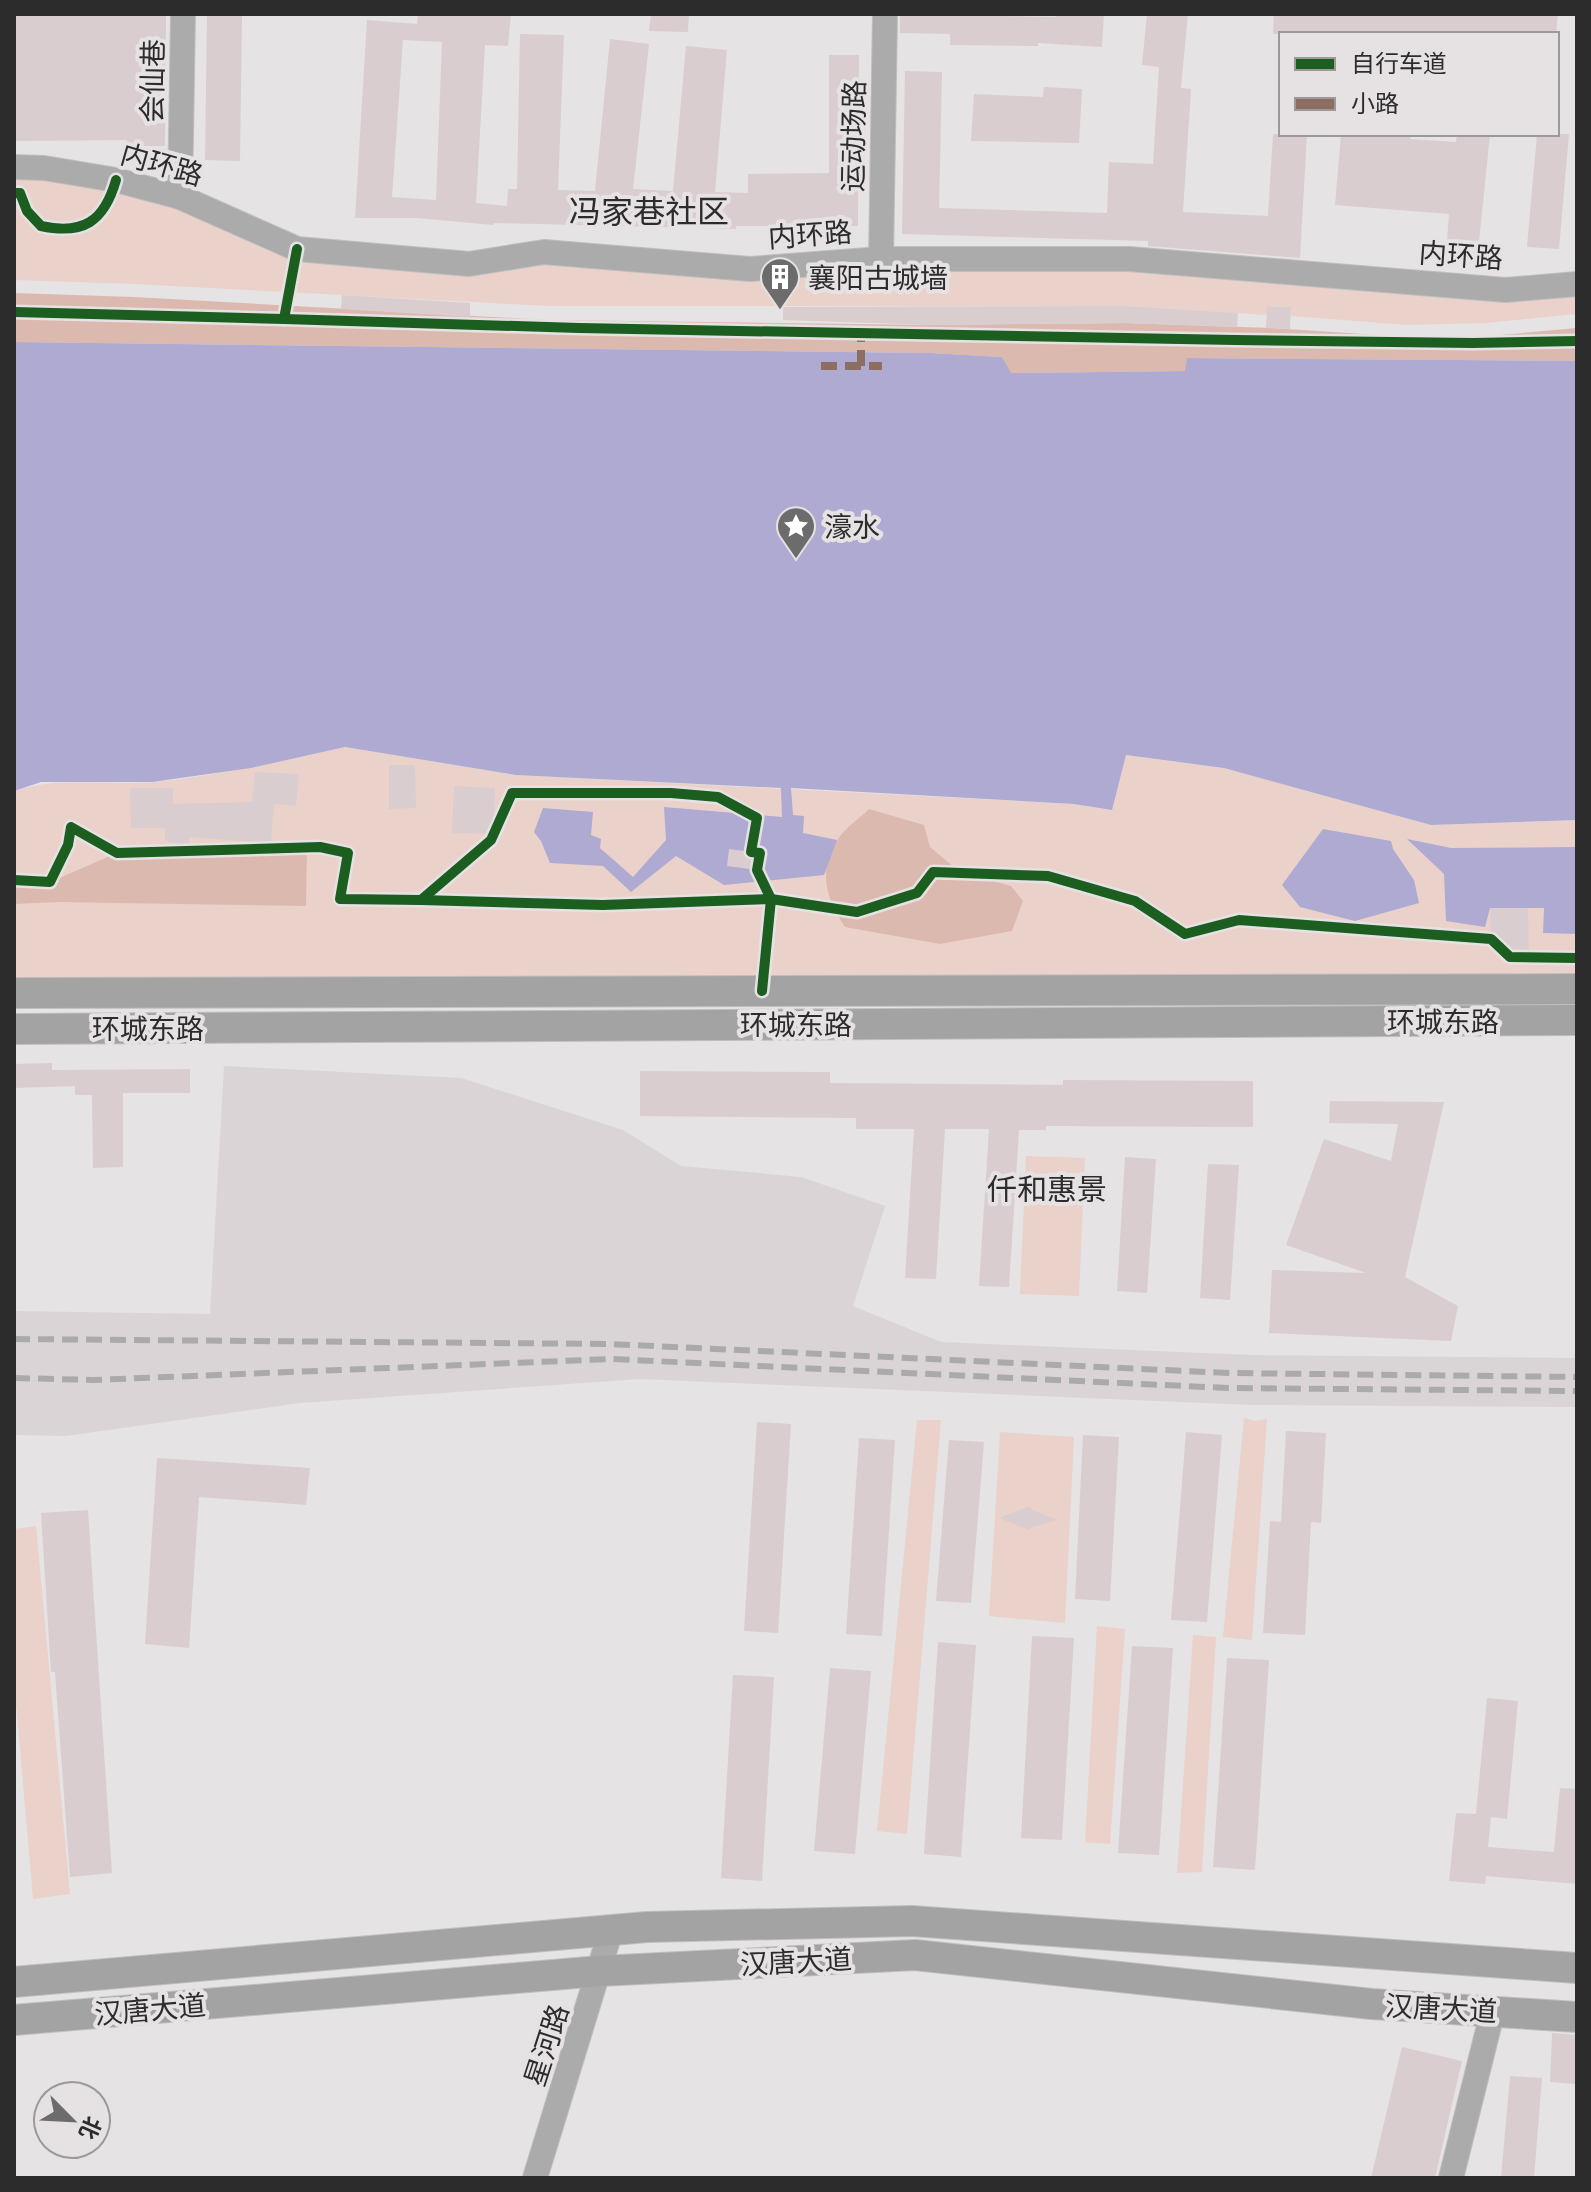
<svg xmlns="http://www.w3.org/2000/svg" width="1591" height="2192" font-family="'PT Sans','Noto Sans SC',sans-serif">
  <rect width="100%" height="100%" fill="#e5e3e4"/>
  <polygon fill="#dbd4d7" points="224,1066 461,1078 623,1130 681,1166 801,1177 885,1206 853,1306 941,1342 1253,1355 1577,1358 1577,1407 1252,1405 640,1379 300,1403 66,1436 14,1435 14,1311 210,1314"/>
  <g fill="#ead2cb">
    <polygon points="14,167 116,180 298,249 469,264 544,252 750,269 881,259 1577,284 1577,314 1486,323 1407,325 1291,316 1290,307 1268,306 1267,315 1127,306 549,306 135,284 14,280"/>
    <path d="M345,747l171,28 558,29 37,6 14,-55 99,13 207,57 146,-5v169l-1563,4v-202c47,-15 91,-5 139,-9 65,-6 129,-21 192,-35z"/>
    <polygon points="1026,1156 1085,1158 1079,1296 1020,1294"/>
    <polygon points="1244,1418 1255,1421 1267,1419 1252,1640 1223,1637"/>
    <polygon points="917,1420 941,1420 907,1834 877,1831"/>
    <polygon points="1000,1432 1074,1437 1065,1623 989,1616"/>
    <polygon points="36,1526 70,1894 33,1899 14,1680 14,1529"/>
    <polygon points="1097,1626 1125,1629 1110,1844 1085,1842"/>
    <polygon points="1193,1635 1216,1637 1202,1872 1177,1873"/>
  </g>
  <g fill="#dcb9ae">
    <polygon points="14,293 134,297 548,320 930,325 1125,323 1271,328 1409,337 1489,336 1577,328 1577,361 1187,358 1186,371 1010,373 1002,357 930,353 14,342"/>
    <path d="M869,809l55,16 6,22 31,26 50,13 12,15 -11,30 -72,13 -95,-17c-19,-29 -28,-56 -7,-88 7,-11 22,-21 31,-30z"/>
    <polygon points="307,848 306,906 58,902 14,904 14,880 50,882 117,853"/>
  </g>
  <g fill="#aeaad1">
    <polygon points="14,342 930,353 1002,357 1011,373 1185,371 1187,358 1577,361 1577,820 1431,825 1224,768 1126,755 1112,810 1074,804 791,788 793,815 804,816 803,833 837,840 824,875 724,885 676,856 631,892 603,866 550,863 541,841 534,832 543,808 593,812 591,835 601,839 600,848 633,877 666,840 664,807 782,817 781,788 516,775 345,747 251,768 152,782 41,782 14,791"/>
    <polygon points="1323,829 1391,841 1393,849 1414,880 1419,903 1355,921 1300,907 1282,885"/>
    <polygon points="1407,839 1451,848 1577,847 1577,934 1543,933 1544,908 1490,908 1485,927 1446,921 1444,874"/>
  </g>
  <g fill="#dacdcf" fill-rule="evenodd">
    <polygon points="14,14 166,14 165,146 127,146 127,140 14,141"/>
    <polygon points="207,14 242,14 240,161 205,160"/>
    <path d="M418,14h93l-3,32 -23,-1 -9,158 31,3 1,-17h9l3,-155 44,1 -6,155 37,1 15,-152 39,5 -16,145 40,2 13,-145 41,4 -12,142 33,1v-19l81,-1v-118h30l-1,171h-122v3l-242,-6 -1,2 -76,-7h-62l12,-198 50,4zM403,40l39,2 -6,158 -44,-3z"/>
    <polygon points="651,14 689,14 688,32 649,31"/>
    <polygon points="900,14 1056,17 1057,14 1104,14 1102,47 1038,43 1038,46 950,45 950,34 900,33"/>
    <polygon points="1147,14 1188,14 1181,88 1191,89 1183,212 1268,216 1273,134 1307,134 1300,258 1148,246 1148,241 902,234 905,71 942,72 939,208 1107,213 1109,162 1153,164 1159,67 1142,65"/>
    <polygon points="1274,14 1558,14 1556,34 1273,34"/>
    <polygon points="1044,87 1082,89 1079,143 971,141 974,94 1043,97"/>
    <polygon points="1341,134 1411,134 1410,139 1456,142 1457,134 1490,134 1479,242 1447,241 1449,214 1335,205"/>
    <polygon points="1537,134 1569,134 1559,249 1527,247"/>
    <polygon points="342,295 470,303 470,317 341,309"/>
    <polygon points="1127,306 1238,313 1237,327 1125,323 930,325 783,320 783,307"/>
    <polygon points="1267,306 1291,307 1290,329 1266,328"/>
    <polygon points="389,765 415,765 416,808 389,809"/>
    <polygon points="255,772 299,774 296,806 274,804 271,843 189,837 189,844 175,844 165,840 165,828 131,828 130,788 173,788 173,804 252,802"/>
    <polygon points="454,786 495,788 494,834 452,833"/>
    <polygon points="729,849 760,853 757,870 727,866"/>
    <polygon points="1490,908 1528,908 1529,957 1510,957 1491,939"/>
    <polygon points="52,1063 52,1070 190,1069 190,1093 123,1093 123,1167 93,1168 92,1095 75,1095 75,1086 14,1088 14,1064"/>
    <polygon points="640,1071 830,1072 830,1083 1063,1085 1063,1080 1253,1081 1253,1127 1046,1126 1046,1130 1019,1130 1009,1287 979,1286 989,1129 945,1129 936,1279 905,1278 914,1129 856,1129 856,1118 640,1116"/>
    <polygon points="1330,1101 1444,1102 1405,1277 1458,1306 1451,1341 1269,1333 1272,1270 1366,1273 1286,1245 1324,1139 1391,1161 1398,1124 1329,1123"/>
    <polygon points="1125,1157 1156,1159 1147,1293 1117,1291"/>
    <polygon points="1208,1164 1239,1165 1230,1300 1200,1298"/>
    <polygon points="757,1422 791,1424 778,1633 744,1631"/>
    <polygon points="1286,1431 1326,1433 1321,1523 1311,1522 1305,1635 1263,1633 1270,1521 1281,1522"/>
    <polygon points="1186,1432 1222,1435 1207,1622 1171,1620"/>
    <polygon points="1083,1435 1119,1437 1110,1601 1075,1599"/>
    <polygon points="859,1438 895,1440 882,1636 846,1634"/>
    <polygon points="949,1440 984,1442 971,1603 936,1601"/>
    <polygon points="157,1458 310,1468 306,1505 199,1497 189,1648 145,1644"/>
    <polygon points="1030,1506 1032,1510 1058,1520 1032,1527 1029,1530 999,1518"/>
    <polygon points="88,1510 112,1873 70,1877 55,1672 51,1672 41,1513"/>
    <polygon points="1032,1636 1074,1638 1062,1840 1021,1838"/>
    <polygon points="938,1642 976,1645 961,1857 924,1854"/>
    <polygon points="1132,1646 1173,1648 1159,1855 1118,1853"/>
    <polygon points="1227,1658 1269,1660 1255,1870 1213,1867"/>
    <polygon points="830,1668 871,1671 855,1854 814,1851"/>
    <polygon points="733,1675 774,1677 762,1881 721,1878"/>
    <polygon points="1487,1698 1518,1701 1507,1819 1491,1817 1488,1847 1554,1852 1560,1788 1577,1789 1577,1884 1486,1876 1485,1884 1449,1881 1456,1813 1476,1814"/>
    <polygon points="1552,2033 1577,2035 1577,2084 1550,2082"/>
    <polygon points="1402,2047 1462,2061 1435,2178 1371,2178"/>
    <polygon points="1510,2076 1542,2078 1534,2178 1501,2178"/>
  </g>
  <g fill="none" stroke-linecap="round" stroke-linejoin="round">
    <defs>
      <g id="minor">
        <polyline points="14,167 44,168 116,180 180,197 297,249 469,264 544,252 750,269 881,259 1129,259 1506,290 1577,284"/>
        <polyline points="180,197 183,14"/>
        <polyline points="881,259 885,14"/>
        <polyline points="535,2178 611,1930"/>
        <polyline points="1451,2178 1493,2010"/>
      </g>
      <g id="major">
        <polyline points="14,993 1577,989"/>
        <polyline points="14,1029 1577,1020"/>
        <polyline points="14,1982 647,1927 912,1921 1577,1968"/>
        <polyline points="14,2020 600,1971 915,1955 1372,2004 1577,2017"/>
      </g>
    </defs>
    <use href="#minor" stroke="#c0bebf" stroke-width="26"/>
    <use href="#major" stroke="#c0bebf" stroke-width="32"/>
    <use href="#minor" stroke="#ababac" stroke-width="24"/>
    <use href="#major" stroke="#a4a3a4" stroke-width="30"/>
    <g stroke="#abaaaa" stroke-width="6" stroke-dasharray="16 8" stroke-linecap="butt">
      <polyline points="14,1339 611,1344 1228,1373 1577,1377"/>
      <polyline points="14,1378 93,1380 611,1359 1228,1388 1577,1391"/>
    </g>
    <g stroke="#8d6e63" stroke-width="8" stroke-dasharray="16 8" stroke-linecap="butt">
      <polyline points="821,366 882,366"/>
      <polyline points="861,366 861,332"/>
    </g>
    <defs>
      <g id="cycleway">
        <path d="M14,193h6l7,18 14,15c42,9 63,-4 75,-46"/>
        <polyline points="14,312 284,319 297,249"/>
        <polyline points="284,319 579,328 1235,340 1473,343 1577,341"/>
        <polyline points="14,880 50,882 68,845 71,827 117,853 320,847 348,853 340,899 421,900 491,840 512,793 671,793 718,797 757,818 751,852 760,853 757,870 771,899 762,991"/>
        <polyline points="421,900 603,905 771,899 857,912 917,893 933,872 1048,876 1135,901 1185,934 1239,920 1491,939 1510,957 1577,958"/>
      </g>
    </defs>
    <use href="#cycleway" stroke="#e6e2e4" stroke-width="15"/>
    <use href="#cycleway" stroke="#1b5e20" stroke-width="10"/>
  </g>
  <defs>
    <symbol id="building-pin" viewBox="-11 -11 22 30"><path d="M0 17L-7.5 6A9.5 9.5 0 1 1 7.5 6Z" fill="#6d6c6d" stroke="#e6e2e4"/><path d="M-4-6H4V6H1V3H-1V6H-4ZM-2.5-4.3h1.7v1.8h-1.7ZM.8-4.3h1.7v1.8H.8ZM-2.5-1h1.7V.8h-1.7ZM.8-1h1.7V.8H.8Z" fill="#fff"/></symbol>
    <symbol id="sight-pin" viewBox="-11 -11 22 30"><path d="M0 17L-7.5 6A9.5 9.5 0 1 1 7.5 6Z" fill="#6d6c6d" stroke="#e6e2e4"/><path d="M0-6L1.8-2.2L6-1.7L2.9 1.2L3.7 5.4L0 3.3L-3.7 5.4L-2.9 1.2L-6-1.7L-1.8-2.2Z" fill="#fff"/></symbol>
  </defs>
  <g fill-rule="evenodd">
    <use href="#building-pin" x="758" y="255" width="44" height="60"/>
    <use href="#sight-pin" x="774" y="504" width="44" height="60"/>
  </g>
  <g text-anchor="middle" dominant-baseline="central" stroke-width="8" stroke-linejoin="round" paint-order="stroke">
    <g font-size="28" fill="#2d2c2d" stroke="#e6e2e4">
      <text transform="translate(152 81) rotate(-89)">会仙巷</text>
      <text transform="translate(853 136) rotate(-89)">运动场路</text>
      <text transform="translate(162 164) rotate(16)">内环路</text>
      <text transform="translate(810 234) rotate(-4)">内环路</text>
      <text transform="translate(1461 255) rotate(4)">内环路</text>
      <text x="1443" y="1021">环城东路</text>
      <text x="796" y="1024">环城东路</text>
      <text x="148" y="1028">环城东路</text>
      <text transform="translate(796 1961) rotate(-3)">汉唐大道</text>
      <text transform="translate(1441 2008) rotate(3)">汉唐大道</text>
      <text transform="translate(150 2009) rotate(-5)">汉唐大道</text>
      <text transform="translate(546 2045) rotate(-72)">星河路</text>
    </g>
    <g font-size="28" fill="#2d2c2d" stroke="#e6e2e4" text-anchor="start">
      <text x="808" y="277">襄阳古城墙</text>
      <text x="824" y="526">濠水</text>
    </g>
    <g font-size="30" fill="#2d2c2d" stroke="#e6e2e4">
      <text x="1047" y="1188">仟和惠景</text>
    </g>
    <g font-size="32" fill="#2d2c2d" stroke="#e6e2e4">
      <text x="649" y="211">冯家巷社区</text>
    </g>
  </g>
  <rect width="1591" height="2192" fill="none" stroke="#2d2c2d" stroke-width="32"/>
  <rect x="1279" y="32" width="280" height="104" fill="#e6e2e4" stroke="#9c999b" stroke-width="2"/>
  <rect x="1295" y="58" width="40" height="12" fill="#1b5e20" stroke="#9c999b" stroke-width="2"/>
  <text x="1351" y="72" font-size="24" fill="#2d2c2d">自行车道</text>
  <rect x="1295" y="98" width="40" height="12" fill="#8d6e63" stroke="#9c999b" stroke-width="2"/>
  <text x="1351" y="112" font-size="24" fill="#2d2c2d">小路</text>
  <g transform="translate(72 2120) rotate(114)"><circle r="38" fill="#e6e2e4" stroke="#9c999b" stroke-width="2"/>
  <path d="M0-6L14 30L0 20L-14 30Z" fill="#6d6c6d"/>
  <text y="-12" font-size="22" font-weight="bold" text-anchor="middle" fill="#2d2c2d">北</text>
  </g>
</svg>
